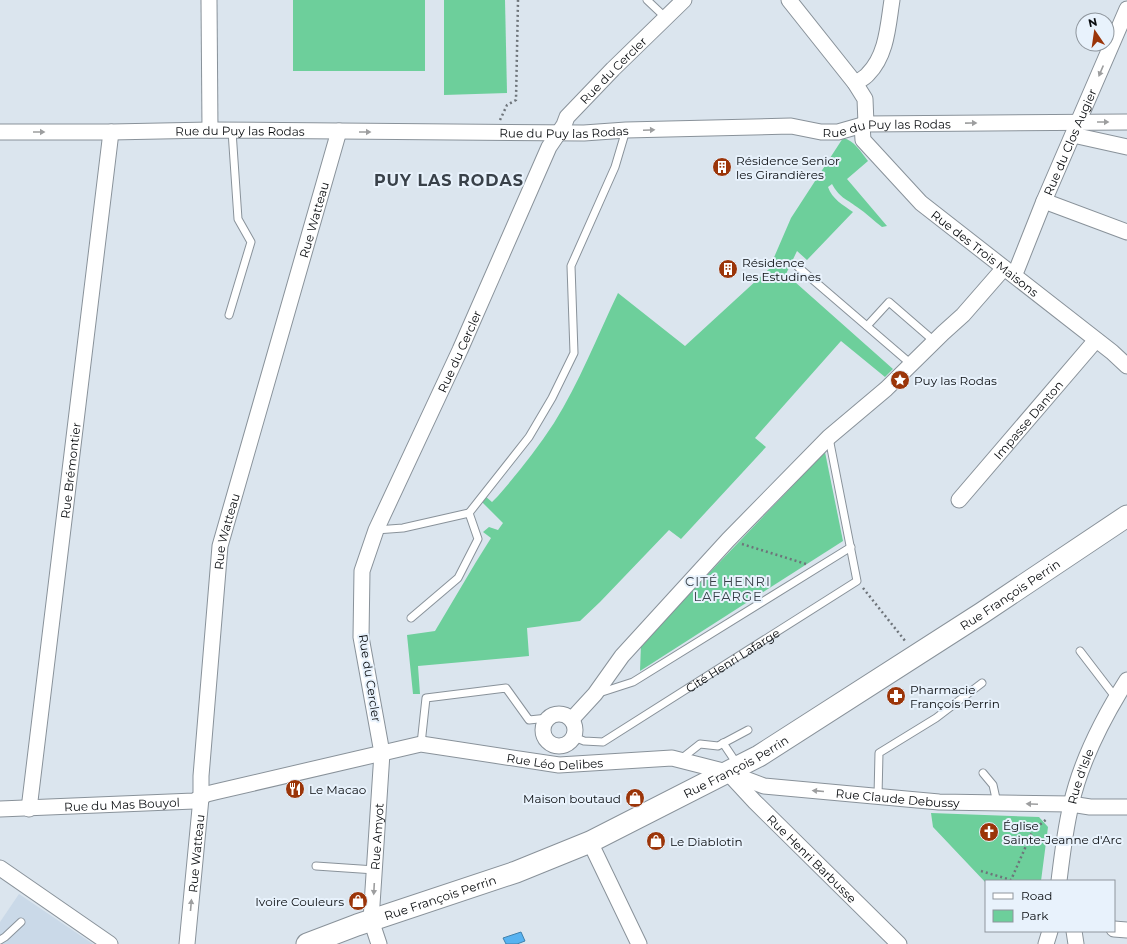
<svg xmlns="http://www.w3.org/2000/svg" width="1127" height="944" font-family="Montserrat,sans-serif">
  <rect width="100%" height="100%" fill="#dbe5ee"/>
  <polygon fill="#cad9e8" points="19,894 93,944 0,944 0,922"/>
  <g fill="#6dcf9b">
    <rect x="293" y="0" width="132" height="71"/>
    <polygon points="444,0 505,0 507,93 444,95"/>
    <path d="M843,138c11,2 18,14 25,23l-21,18 40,47 -5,1c-8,-6 -16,-14 -25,-20 -12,-9 -17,-9 -25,-23l-4,3c4,12 15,18 25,25l-46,48 -10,-9 -11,23 107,95 -8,8 -44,-36 -86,97 11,9 -85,92 -12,-9 -69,72 -20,19 -53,7 2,28 -111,10 2,28h-7l-6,-59 28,-4 41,-69 15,-24 -8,-6 6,-5 9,3 5,-7 -22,-22 4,-5 7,6 6,-6c20,-23 39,-47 56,-73 25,-40 43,-86 64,-130l67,53 84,-77 22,-51z"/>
    <polygon points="825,452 843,541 640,671 641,644"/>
    <polygon points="931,813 1039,817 1048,827 1041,881 986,881 986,883 933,827"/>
  </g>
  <polygon fill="#58b3f1" stroke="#4081ad" points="521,932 525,941 517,944 506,944 503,938"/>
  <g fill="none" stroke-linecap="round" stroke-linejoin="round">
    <defs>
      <g id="lane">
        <polyline points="647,0 666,18"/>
        <polyline points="798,267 911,364"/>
        <polyline points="229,315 251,242 238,219 232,131"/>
        <polyline points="867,326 889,302 934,341"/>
        <polyline points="376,530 403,528 469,513"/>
        <polyline points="411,618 458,578 478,539 469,513 529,437 552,398 574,353 571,266 615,167 626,130"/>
        <polyline points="1080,651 1116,698"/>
        <polyline points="599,693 633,682 851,547"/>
        <path id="s1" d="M574,737l10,4 19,1 254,-161 -28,-143"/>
        <polyline points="723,743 737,764"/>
        <polyline points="421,744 426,698 506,688 529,720 548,718"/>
        <polyline points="681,759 700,744 718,746 748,730"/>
        <polyline points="983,773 993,785 997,803"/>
        <polyline points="878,796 879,753 936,718 982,683"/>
        <polyline points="316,866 375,870"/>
        <polyline points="0,940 5,937 21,922"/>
      </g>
      <g id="street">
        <polyline points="209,0 210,130"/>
        <polyline points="789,0 855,83 865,99 866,124"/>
        <path d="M855,83c5,-3 10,-5 13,-9 19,-19 20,-49 24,-74"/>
        <path id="s2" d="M862,125l1,15 58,63 191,149 15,14"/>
        <path id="s3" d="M0,132h111l99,-2 374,3 42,-3 165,-4 30,6h17l28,-8 261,-2"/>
        <polyline points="1073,135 1127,147"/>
        <polyline points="1044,201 1127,232"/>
        <path id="s4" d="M1013,274l4,-5 27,-68 83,-192"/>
        <path id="s5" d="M959,500l137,-160"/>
        <circle cx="559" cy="730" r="16"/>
        <polyline points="572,719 595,694 622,656 728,540 829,437 886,389 943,333 963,315 1004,268"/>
        <path id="s6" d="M730,775l25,27 144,142"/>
        <path id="s7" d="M0,809l194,-8 13,-7 8,-2 206,-48 138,21 113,-7 55,14 37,14 175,16 132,2 19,3h37"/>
        <path id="s8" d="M29,809l82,-677"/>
        <polyline points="590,842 639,944"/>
        <polyline points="0,868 110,944"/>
        <path id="s9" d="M1059,881c3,-25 6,-51 12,-76 10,-45 32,-87 56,-125"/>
        <polyline points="1114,929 1127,930"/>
        <polyline points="1074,931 1076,944"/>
        <path id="s10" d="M187,944l14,-146v-22l19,-230 119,-415"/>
        <path id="s11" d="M379,944l-8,-24 11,-167 -21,-116 1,-66 14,-41 84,-180 89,-203 15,-22 3,-8 46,-48 71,-69"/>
        <polyline points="1046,944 1050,931"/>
      </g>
      <g id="secondary">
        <path id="s12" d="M307,944l50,-19 159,-53 74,-30 169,-86 223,-143 145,-97"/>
      </g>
    </defs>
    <use href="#lane" stroke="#89929a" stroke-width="9"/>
    <use href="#street" stroke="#89929a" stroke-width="17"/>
    <use href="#secondary" stroke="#89929a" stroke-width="23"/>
    <g stroke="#6e747a" stroke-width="2.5" stroke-dasharray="2 3" stroke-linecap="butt">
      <polyline points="500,120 507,105 516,100 518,0"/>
      <polyline points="742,544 806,564"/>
      <polyline points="863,588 906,642"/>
      <polyline points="981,871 1011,880 1033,830 1047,819"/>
    </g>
    <use href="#lane" stroke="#fff" stroke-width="7"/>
    <use href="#street" stroke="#fff" stroke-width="15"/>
    <use href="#secondary" stroke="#fff" stroke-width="21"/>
  </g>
  <defs><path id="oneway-solid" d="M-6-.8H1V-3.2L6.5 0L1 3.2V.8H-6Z"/></defs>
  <g fill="#9d9e9f">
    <use href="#oneway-solid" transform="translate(1101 71) rotate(113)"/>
    <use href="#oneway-solid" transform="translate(1103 122)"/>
    <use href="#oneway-solid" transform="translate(971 123) rotate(-1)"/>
    <use href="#oneway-solid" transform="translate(649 130) rotate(-2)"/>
    <use href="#oneway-solid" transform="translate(39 132)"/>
    <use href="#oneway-solid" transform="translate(365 132)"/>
    <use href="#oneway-solid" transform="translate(818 791) rotate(-175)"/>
    <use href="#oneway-solid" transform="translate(1032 804) rotate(-178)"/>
    <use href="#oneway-solid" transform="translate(374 889) rotate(93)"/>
    <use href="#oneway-solid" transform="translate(191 905) rotate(-85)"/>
  </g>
  <defs>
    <symbol id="building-disc" viewBox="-11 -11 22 22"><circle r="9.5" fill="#9b3509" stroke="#e8f2fc"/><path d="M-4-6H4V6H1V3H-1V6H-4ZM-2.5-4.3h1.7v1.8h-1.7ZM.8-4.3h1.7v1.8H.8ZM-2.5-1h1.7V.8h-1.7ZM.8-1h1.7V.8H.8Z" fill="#fff"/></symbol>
    <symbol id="sight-disc" viewBox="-11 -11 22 22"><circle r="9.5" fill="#9b3509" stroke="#e8f2fc"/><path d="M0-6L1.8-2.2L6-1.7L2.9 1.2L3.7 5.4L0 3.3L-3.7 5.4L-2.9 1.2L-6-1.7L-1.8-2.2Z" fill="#fff"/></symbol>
    <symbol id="pharmacy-disc" viewBox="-11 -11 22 22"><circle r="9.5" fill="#9b3509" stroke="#e8f2fc"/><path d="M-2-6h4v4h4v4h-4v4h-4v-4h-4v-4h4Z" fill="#fff"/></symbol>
    <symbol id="restaurant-disc" viewBox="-11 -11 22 22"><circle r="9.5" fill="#9b3509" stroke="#e8f2fc"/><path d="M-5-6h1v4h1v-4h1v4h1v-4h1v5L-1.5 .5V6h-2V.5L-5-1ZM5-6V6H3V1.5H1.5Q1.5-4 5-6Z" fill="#fff"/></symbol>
    <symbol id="shop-disc" viewBox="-11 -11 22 22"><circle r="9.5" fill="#9b3509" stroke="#e8f2fc"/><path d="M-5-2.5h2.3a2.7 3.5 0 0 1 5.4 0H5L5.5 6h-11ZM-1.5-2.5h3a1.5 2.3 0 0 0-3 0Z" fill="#fff"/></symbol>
    <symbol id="church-disc" viewBox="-11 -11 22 22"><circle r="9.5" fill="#9b3509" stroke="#e8f2fc"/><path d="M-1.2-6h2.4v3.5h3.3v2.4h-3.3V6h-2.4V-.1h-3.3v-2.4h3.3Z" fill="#fff"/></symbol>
  </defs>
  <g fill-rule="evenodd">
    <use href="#building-disc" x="711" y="156" width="22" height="22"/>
    <use href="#building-disc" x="717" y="258" width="22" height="22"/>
    <use href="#sight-disc" x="889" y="369" width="22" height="22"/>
    <use href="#pharmacy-disc" x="885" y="685" width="22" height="22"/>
    <use href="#restaurant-disc" x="284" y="778" width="22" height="22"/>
    <use href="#shop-disc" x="624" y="787" width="22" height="22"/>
    <use href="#church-disc" x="978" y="821" width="22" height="22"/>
    <use href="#shop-disc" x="645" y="830" width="22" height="22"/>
    <use href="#shop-disc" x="347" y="890" width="22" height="22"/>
  </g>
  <g text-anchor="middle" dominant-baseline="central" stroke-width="4" stroke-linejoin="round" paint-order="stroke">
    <g font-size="12" fill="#090c0f" stroke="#e8f2fc">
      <text stroke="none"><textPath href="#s11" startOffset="941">Rue du Cercler</textPath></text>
      <text stroke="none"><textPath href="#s3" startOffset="888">Rue du Puy las Rodas</textPath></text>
      <text stroke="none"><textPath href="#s3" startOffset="240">Rue du Puy las Rodas</textPath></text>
      <text stroke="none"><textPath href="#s3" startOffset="564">Rue du Puy las Rodas</textPath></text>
      <text stroke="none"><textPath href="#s4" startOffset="144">Rue du Clos Augier</textPath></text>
      <text stroke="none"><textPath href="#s10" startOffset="739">Rue Watteau</textPath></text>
      <text stroke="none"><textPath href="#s2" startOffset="182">Rue des Trois Maisons</textPath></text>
      <text stroke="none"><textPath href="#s11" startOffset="617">Rue du Cercler</textPath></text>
      <text stroke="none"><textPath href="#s5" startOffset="106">Impasse Danton</textPath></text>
      <text stroke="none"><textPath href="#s8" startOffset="341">Rue Brémontier</textPath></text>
      <text stroke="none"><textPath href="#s10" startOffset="415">Rue Watteau</textPath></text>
      <text stroke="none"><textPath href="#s12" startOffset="789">Rue François Perrin</textPath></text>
      <text stroke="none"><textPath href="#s1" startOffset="183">Cité Henri Lafarge</textPath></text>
      <text transform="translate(370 678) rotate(81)">Rue du Cercler</text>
      <text stroke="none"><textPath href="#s7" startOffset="564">Rue Léo Delibes</textPath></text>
      <text stroke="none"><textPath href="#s12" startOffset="465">Rue François Perrin</textPath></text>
      <text stroke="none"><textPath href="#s9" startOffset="107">Rue d'Isle</textPath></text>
      <text stroke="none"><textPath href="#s7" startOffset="912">Rue Claude Debussy</textPath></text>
      <text stroke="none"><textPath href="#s7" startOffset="122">Rue du Mas Bouyol</textPath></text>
      <text stroke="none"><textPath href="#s11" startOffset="109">Rue Amyot</textPath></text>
      <text stroke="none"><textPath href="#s10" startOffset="91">Rue Watteau</textPath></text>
      <text stroke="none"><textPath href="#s6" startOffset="117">Rue Henri Barbusse</textPath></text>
      <text stroke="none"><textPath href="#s12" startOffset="141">Rue François Perrin</textPath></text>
    </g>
    <g font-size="12" fill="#090c0f" stroke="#e8f2fc" text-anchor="start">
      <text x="736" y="160">Résidence Senior<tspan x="736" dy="14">les Girandières</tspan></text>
      <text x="742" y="262">Résidence<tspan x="742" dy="14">les Estudines</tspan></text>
      <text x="914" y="380">Puy las Rodas</text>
      <text x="910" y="689">Pharmacie<tspan x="910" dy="14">François Perrin</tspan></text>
      <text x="309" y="789">Le Macao</text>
      <text x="621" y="798" text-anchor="end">Maison boutaud</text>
      <text x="1003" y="825">Église<tspan x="1003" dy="14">Sainte-Jeanne d'Arc</tspan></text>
      <text x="670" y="841">Le Diablotin</text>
      <text x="344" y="901" text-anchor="end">Ivoire Couleurs</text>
    </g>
    <g font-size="13" letter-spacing="1" fill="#394149" stroke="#e8f2fc">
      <text x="728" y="581">CITÉ HENRI<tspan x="728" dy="15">LAFARGE</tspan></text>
    </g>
    <g font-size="16" font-weight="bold" letter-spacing="1" fill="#394149" stroke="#e8f2fc">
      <text x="449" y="180">PUY LAS RODAS</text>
    </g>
  </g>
  <rect x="985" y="880" width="130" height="52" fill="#e8f2fc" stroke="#8f969d"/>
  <rect x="993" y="893" width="20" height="6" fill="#ffffff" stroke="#8f969d"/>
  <text x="1021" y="900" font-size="12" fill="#090c0f">Road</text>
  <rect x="993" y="910" width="20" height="12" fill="#6dcf9b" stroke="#8f969d"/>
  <text x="1021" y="920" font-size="12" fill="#090c0f">Park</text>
  <g transform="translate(1095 32) rotate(347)"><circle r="19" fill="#e8f2fc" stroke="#8f969d"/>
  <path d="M0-3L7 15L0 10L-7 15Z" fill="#9b3509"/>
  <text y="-6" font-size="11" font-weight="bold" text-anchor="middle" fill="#090c0f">N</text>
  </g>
</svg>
